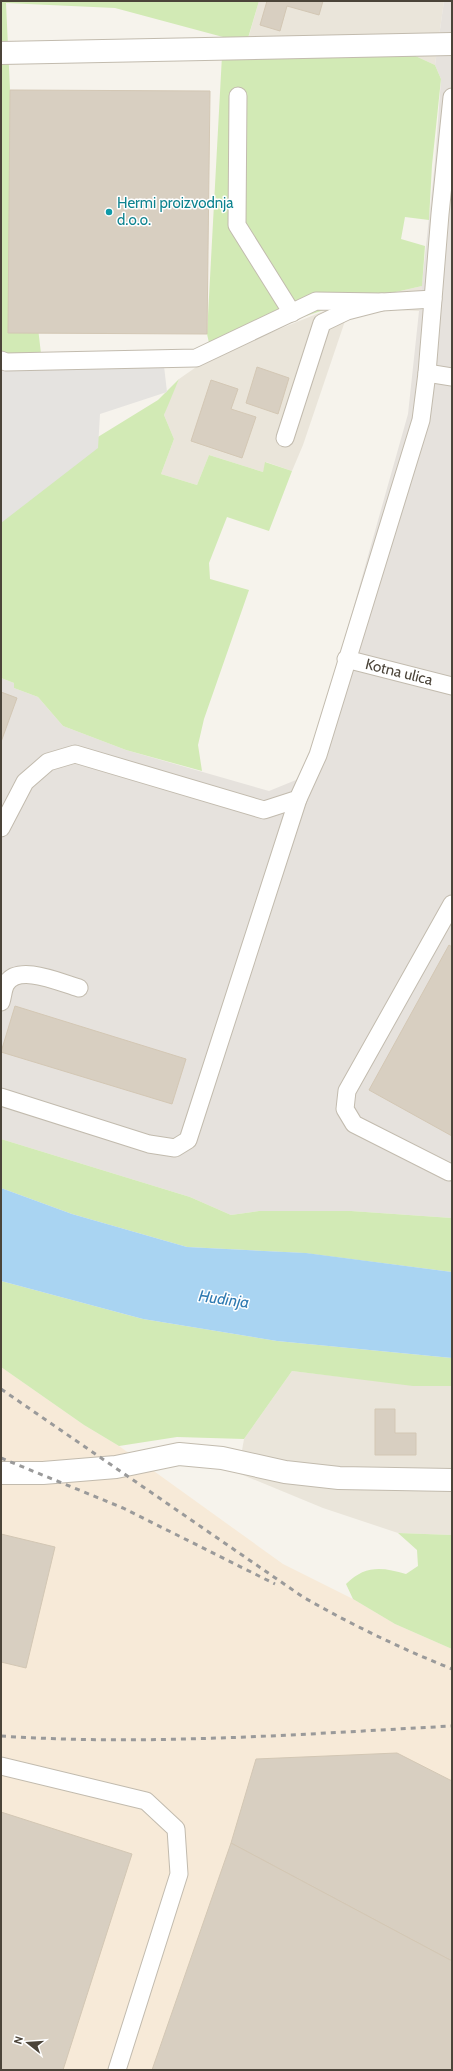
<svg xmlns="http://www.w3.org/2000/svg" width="453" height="2071" font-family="Cabin,sans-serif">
  <rect width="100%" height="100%" fill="#f6f3ec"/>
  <g fill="#eae5da">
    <polygon points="259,1 444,1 435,65 383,41 248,39"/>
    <polygon points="422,286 419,311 375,309 346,318 303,445 292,471 266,462 263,472 209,455 197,485 161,474 174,439 164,415 168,403 179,379 212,356 339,305"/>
    <polygon points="292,1371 404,1384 452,1386 452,1535 398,1533 323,1508 238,1473 244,1439"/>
  </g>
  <polygon fill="#f7ead8" points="1,1367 84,1425 119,1446 283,1564 353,1599 395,1624 452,1649 452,2070 1,2070"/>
  <polygon fill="#e6e2dd" points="444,1 452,1 452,1218 351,1211 259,1211 231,1215 190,1197 1,1139 1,678 14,683 14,688 38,697 63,726 126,750 269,791 296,780 311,758 408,414 435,162 441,79 435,65"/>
  <g fill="#d2eab5">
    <polygon points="1,1 259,1 248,38 383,41 435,65 441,79 432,165 429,220 405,217 401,239 425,246 422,286 339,305 288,322 212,356 207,334 223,37 115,8 6,3 10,90 54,464 158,400 179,379 164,415 174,439 161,474 197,485 209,455 263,472 265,462 292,471 269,531 227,517 209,563 210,579 249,590 204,719 198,745 202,771 126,750 63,726 38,697 14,688 14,683 1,678"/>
    <polygon points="1,1139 190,1197 231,1215 259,1211 351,1211 452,1218 452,1272 304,1253 187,1247 72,1214 1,1188"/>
    <polygon points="1,1281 143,1319 277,1341 452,1358 452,1386 413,1386 292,1371 244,1439 177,1437 119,1446 84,1425 1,1367"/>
    <path d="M398,1533l54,2v114l-57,-25 -42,-25 -7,-15c19,-19 36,-17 60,-10l12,-8 -1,-16z"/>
  </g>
  <polygon fill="#e5e3e0" points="1,361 164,366 167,392 100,414 98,448 1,523"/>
  <polygon fill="#a9d4f2" points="1,1188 72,1214 187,1247 306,1253 452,1272 452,1358 277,1341 143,1319 1,1281"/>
  <g fill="#d8cfc1" stroke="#d3c7b4">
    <polygon points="267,1 323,1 319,15 287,6 280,31 260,25"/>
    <polygon points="10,90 210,91 207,334 8,333"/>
    <polygon points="257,367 289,378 278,414 246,403"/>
    <polygon points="211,380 238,389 231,409 256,417 242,458 191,441"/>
    <polygon points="1,692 17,698 1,742"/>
    <polygon points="449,945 452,947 452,1136 369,1090"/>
    <polygon points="15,1006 186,1059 172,1104 1,1052"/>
    <polygon points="375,1409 395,1409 395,1433 416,1433 416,1455 375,1455"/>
    <polygon points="1,1534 55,1547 26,1668 1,1662"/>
    <polygon points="397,1753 452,1781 452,1961 231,1843 256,1759"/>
    <polygon points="1,1812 132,1854 63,2070 1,2070"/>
    <polygon points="231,1843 452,1961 452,2070 152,2070"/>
  </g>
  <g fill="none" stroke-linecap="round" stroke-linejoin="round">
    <defs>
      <g id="service">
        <polyline points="238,96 237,225 292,313"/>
        <polyline points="1,360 6,362 196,358 316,301 382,302"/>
        <polyline points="427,373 452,377"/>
        <polyline points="285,438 322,323 347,311 382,302 433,299"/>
        <polyline points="346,659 452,686"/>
        <polyline points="1,828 25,782 48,762 75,754 264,810 298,799 318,755 421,420 427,373 440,214 452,97"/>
        <path d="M1,1002c2,-6 2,-13 5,-18 12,-21 55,-1 73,4"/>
        <polyline points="1,1097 149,1144 175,1148 188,1140 298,799"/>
        <polyline points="449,1172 354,1124 345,1109 347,1091 452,904"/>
        <polyline points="1,1766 146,1801 176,1829 179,1874 117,2070"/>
      </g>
      <g id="minor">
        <polyline points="1,53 452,44"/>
        <polyline points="1,1473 43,1473 116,1467 179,1454 222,1458 285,1472 339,1478 452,1480"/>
      </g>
    </defs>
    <use href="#service" stroke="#c2bbae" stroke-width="19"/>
    <use href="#minor" stroke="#c2bbae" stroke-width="24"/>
    <use href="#service" stroke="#fff" stroke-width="17"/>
    <use href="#minor" stroke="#fff" stroke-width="22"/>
    <g stroke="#9a9a9a" stroke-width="3" stroke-dasharray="5 5" stroke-linecap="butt">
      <path d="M1,1389l302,208c49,28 97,51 149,72"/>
      <polyline points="1,1458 123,1508 275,1584"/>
      <path d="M1,1736c150,10 301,-2 451,-10"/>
    </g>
  </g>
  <circle fill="#0f9aa8" stroke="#fff" stroke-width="1.5" cx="109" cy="212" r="4"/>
  <g text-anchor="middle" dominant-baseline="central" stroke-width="3" stroke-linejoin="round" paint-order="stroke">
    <g font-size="15" fill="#0d838f" stroke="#fff" text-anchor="start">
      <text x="117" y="203">Hermi proizvodnja<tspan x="117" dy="17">d.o.o.</tspan></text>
    </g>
    <g font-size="15" fill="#4b4439" stroke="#fff">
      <text transform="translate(399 672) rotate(14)">Kotna ulica</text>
    </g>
    <g font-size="16" font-style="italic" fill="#2e7ab2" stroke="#fff">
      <text transform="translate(224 1299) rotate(8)">Hudinja</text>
    </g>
  </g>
  <rect width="453" height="2071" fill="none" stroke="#4b4439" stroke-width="4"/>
  <g transform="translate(28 2043) rotate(287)" stroke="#ffffff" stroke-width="3" paint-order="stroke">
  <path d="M0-3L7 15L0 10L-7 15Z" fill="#4b4439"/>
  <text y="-6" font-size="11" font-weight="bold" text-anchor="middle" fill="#4b4439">N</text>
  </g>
</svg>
